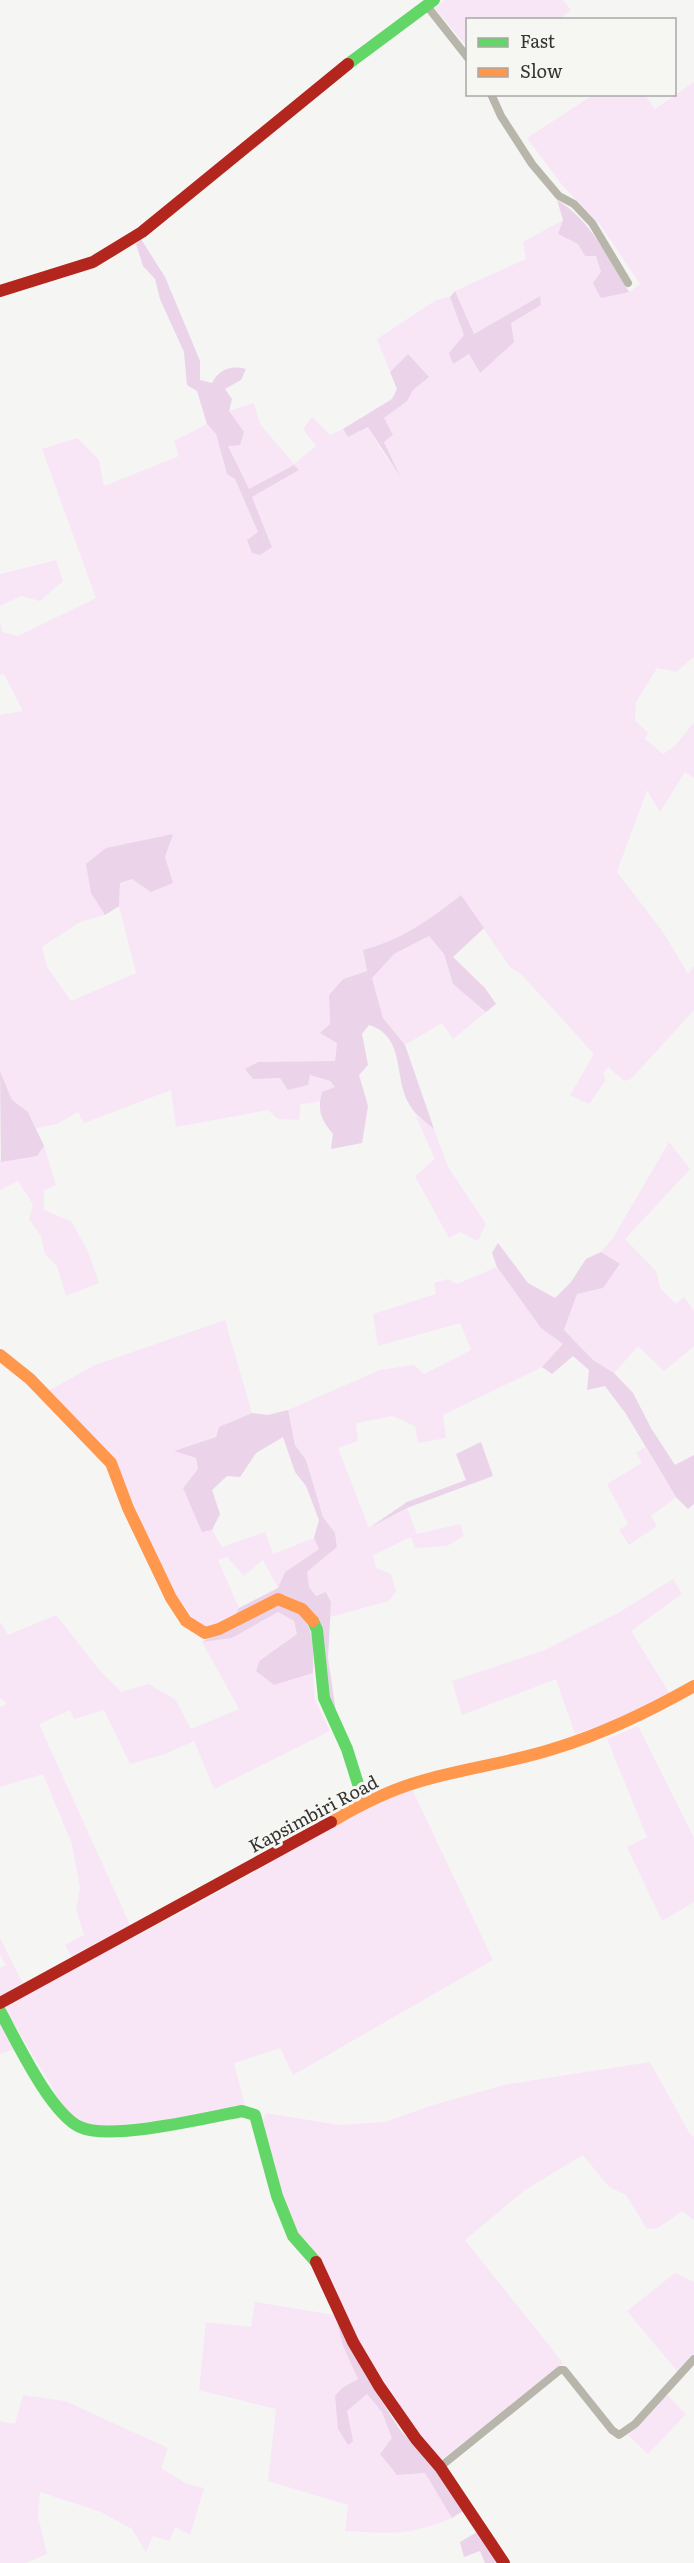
<svg xmlns="http://www.w3.org/2000/svg" width="694" height="2563" font-family="Literata,serif">
  <rect width="100%" height="100%" fill="#f5f5f4"/>
  <g fill="#f8e6f7" fill-rule="evenodd">
    <polygon points="445,0 563,0 571,10 559,19 468,20 467,47 435,8"/>
    <path d="M694,82v575l-18,15 -19,-4 -21,34 -1,18 13,13 -3,6 18,15 12,-8 19,-24v56l-9,-6 -25,40 -13,-22 -30,82 46,60 25,42 6,-8v44l-63,69 -7,2 -16,-14 -5,6 3,7 -17,24 -19,-9 24,-41 -72,-79 -12,-8 -49,-71c-30,23 -60,44 -98,54l4,21 -24,8 -14,16 1,29 7,19 -2,18 -77,1 -13,7 8,10c25,-1 63,-12 83,8l-14,5 -3,10 -18,2 -2,16 -21,-1 -10,-9 -92,17 -5,-37 -87,33 -6,-11 -21,12 -21,4 -8,-16 -16,-11 -12,-30v-356l23,-4 -19,-37 -4,1v-55l2,12 16,4 78,-38 -54,-149 35,-11 22,22 5,26 75,-30 -5,-15 33,-17 9,10 11,40 8,5 23,53 14,14 -20,-49 46,-27 -4,-5 -45,25 -21,-44 1,-35 25,-8 6,21 34,40 22,-18 -13,-17 9,-12 18,18 13,-6 5,8 20,-10 15,26 16,21 -15,-32v-24c34,-25 30,-24 24,-64l-18,18 -13,-33 59,-39 14,-3 15,38 -15,18 3,10 16,-9 11,19 30,-50 31,-18 -1,-9 -66,38 -19,-43 71,-32 -3,-17 40,-22 -5,14 20,10 7,12h11l5,16 28,20 11,-8 -39,-58 -38,-40 -36,-48 66,-43h52l10,14zM165,857l-33,22 -12,4 -1,23 17,67 -65,28 -24,-34 -5,-20 38,-25 25,-7 -14,-22z"/>
    <polygon points="56,560 63,581 40,601 21,596 0,606 0,574"/>
    <polygon points="429,936 444,954 453,984 486,1012 453,1039 442,1023 405,1045 383,1018 372,978 394,954"/>
    <polygon points="416,1116 434,1129 448,1167 486,1224 478,1241 460,1232 449,1238 415,1176 435,1159"/>
    <polygon points="669,1142 690,1169 625,1239 656,1271 660,1288 676,1304 684,1297 694,1311 694,1346 664,1371 638,1346 614,1373 593,1360 564,1330 577,1294 603,1288 620,1265 601,1252 613,1238"/>
    <polygon points="44,1146 56,1185 44,1190 44,1210 72,1222 89,1254 99,1283 66,1296 57,1266 45,1254 41,1236 29,1219 33,1204 18,1181 0,1190 0,1160 37,1156"/>
    <polygon points="497,1267 541,1328 564,1344 542,1367 443,1415 446,1438 418,1443 415,1426 392,1416 356,1423 358,1441 338,1448 369,1528 407,1508 417,1534 460,1524 464,1536 447,1546 415,1548 411,1537 373,1555 376,1568 391,1574 396,1591 389,1601 330,1617 331,1602 327,1592 316,1596 309,1587 307,1572 337,1547 335,1533 323,1517 306,1460 295,1445 288,1410 380,1370 414,1365 424,1374 471,1350 460,1323 378,1346 373,1314 436,1294 434,1283 448,1279 457,1284"/>
    <polygon points="225,1320 252,1413 219,1427 216,1437 175,1451 196,1458 198,1469 183,1488 202,1531 212,1530 222,1547 265,1532 273,1554 314,1538 319,1549 285,1572 278,1588 263,1560 244,1576 227,1557 218,1560 239,1608 235,1616 209,1628 198,1625 170,1587 116,1464 48,1391 95,1365"/>
    <polygon points="645,1447 676,1497 651,1516 657,1526 629,1545 619,1530 628,1524 607,1484 642,1463 636,1453"/>
    <polygon points="673,1579 682,1594 631,1631 670,1694 627,1717 575,1734 556,1679 462,1715 452,1681 545,1650 618,1613"/>
    <polygon points="278,1612 294,1621 297,1634 260,1659 274,1685 313,1673 315,1700 330,1731 214,1789 194,1741 165,1754 130,1764 104,1710 74,1719 70,1710 39,1724 131,1927 72,1957 65,1945 84,1935 76,1909 80,1888 72,1844 43,1774 0,1787 0,1707 7,1704 0,1698 0,1622 8,1635 56,1615 101,1672 121,1692 148,1684 175,1699 191,1729 239,1709 202,1642 232,1638"/>
    <polygon points="638,1726 694,1838 694,1902 662,1921 627,1847 647,1837 607,1739"/>
    <polygon points="412,1789 493,1960 293,2075 280,2048 234,2063 245,2106 192,2117 112,2126 88,2126 76,2121 65,2109 3,2006 190,1908 367,1808"/>
    <polygon points="0,1938 23,1984 0,1997 0,1968 6,1965 0,1954"/>
    <polygon points="0,2021 17,2048 0,2054"/>
    <polygon points="650,2062 690,2134 694,2137 694,2220 682,2211 658,2228 647,2229 626,2195 609,2187 583,2155 525,2190 465,2240 563,2363 440,2461 417,2434 369,2362 295,2232 275,2177 263,2120 266,2113 339,2125 385,2122 433,2105 504,2085"/>
    <polygon points="675,2273 694,2282 694,2353 677,2371 627,2311"/>
    <path d="M255,2302l80,13 8,31 16,33 -17,9 5,23 20,-18 15,19 11,26 -13,16 17,21 28,-2 27,45c-42,18 -63,15 -107,13l3,-26 -80,-24 8,-72 -77,-19 7,-68 45,5z"/>
    <polygon points="666,2394 686,2414 648,2454 628,2435"/>
    <polygon points="23,2395 65,2401 168,2448 161,2468 187,2484 204,2488 190,2535 175,2527 169,2541 153,2536 146,2552 132,2529 101,2512 40,2492 38,2516 47,2554 26,2563 0,2563 0,2421 15,2424"/>
  </g>
  <g fill="#ebd3ea">
    <path d="M557,200c34,20 52,60 72,92l-28,6 -8,-15 8,-11 -5,-16h-11l-7,-12 -20,-10 5,-14z"/>
    <path d="M141,239l24,38 35,84v19l12,3c7,-14 20,-18 34,-14l-5,11 -16,9 7,10 -3,12 15,21 -4,13 -12,1 21,43 45,-24 5,5 -47,27 20,50 -12,8 -8,-2 -5,-13 11,-8 -23,-53 -8,-5 -11,-40 -9,-10 -10,-33 -10,-6 -3,-33 -24,-53 -5,-20 -12,-13 -7,-22z"/>
    <polygon points="455,291 474,334 540,296 541,305 511,323 514,342 480,373 469,354 453,364 449,353 464,335 450,297"/>
    <polygon points="408,354 429,377 413,390 407,401 384,418 393,435 384,442 401,478 368,427 348,437 343,429 392,399 397,389 390,372"/>
    <polygon points="173,834 165,857 173,883 151,892 132,879 120,883 119,906 105,915 91,893 86,864 106,848"/>
    <path d="M461,895l23,33 -31,29 32,31 11,16 -10,8 -33,-28 -9,-30 -15,-18 -35,18 -22,24 11,40 22,27 29,84c-11,-9 -20,-15 -26,-27 -14,-27 -3,-66 -39,-77l-7,9 6,31 -9,10 9,31 -6,37 -31,6 2,-15c-12,-14 -16,-24 -11,-42l13,-5 -5,-6 -20,-6 -2,10 -20,5 -8,-12 -27,1 -8,-10 13,-7 77,-1 2,-18 -17,-10 10,-9 -1,-29 14,-16 24,-8 -4,-21c38,-10 68,-31 98,-55z"/>
    <polygon points="0,1071 12,1100 28,1112 44,1146 37,1156 1,1162"/>
    <polygon points="498,1243 528,1283 555,1298 571,1282 586,1259 601,1252 620,1264 603,1288 577,1294 564,1330 593,1360 614,1373 633,1393 651,1428 675,1465 694,1455 694,1504 688,1509 676,1497 626,1414 605,1386 587,1390 589,1370 573,1356 552,1374 542,1367 563,1344 541,1328 497,1267 492,1253"/>
    <polygon points="288,1410 295,1445 306,1460 323,1517 335,1533 337,1547 307,1572 309,1587 316,1596 326,1592 331,1602 328,1658 337,1719 330,1704 321,1632 301,1602 285,1595 274,1595 235,1616 239,1608 278,1588 285,1572 319,1549 314,1538 319,1520 306,1486 295,1472 283,1437 256,1453 240,1477 227,1476 212,1490 220,1514 212,1530 202,1532 183,1488 198,1469 196,1458 174,1451 216,1437 219,1427 252,1413 268,1415"/>
    <polygon points="481,1442 493,1476 407,1508 369,1528 407,1502 466,1480 456,1454"/>
    <path d="M272,1604c42,1 42,37 41,69l-39,12 -18,-14 4,-11 37,-26 -3,-13 -16,-9 -46,26 -30,4z"/>
    <polygon points="335,2315 365,2375 400,2430 434,2466 463,2511 452,2518 425,2473 397,2475 380,2454 392,2438 382,2412 367,2394 347,2411 353,2441 348,2445 338,2429 335,2396 342,2388 358,2379 343,2346"/>
    <polygon points="477,2532 489,2547 496,2563 485,2563 480,2551 464,2557 460,2542"/>
  </g>
  <g fill="none" stroke-linecap="round" stroke-linejoin="round">
    <g stroke="#b8b5aa" stroke-width="8">
      <polyline points="427,6 468,58"/>
      <polyline points="491,94 501,116 532,164 559,196 574,204 592,223 628,283"/>
      <polyline points="440,2467 560,2370 564,2370 612,2430 619,2435 635,2424 694,2359"/>
    </g>
    <g stroke="#63d668" stroke-width="12">
      <polyline points="348,64 434,0"/>
      <polyline points="313,1621 317,1630 324,1698 347,1749 364,1803"/>
      <path d="M0,2011c16,29 50,102 80,116 30,14 127,-9 162,-16l13,4 22,81 16,40 23,26"/>
    </g>
    <g stroke="#ff974d" stroke-width="12">
      <polyline points="0,1355 30,1379 111,1463 128,1508 171,1598 186,1621 205,1633 219,1629 278,1599 302,1609 313,1621"/>
      <path d="M331,1822c27,-16 56,-31 87,-40 45,-14 93,-19 138,-34 49,-15 94,-37 138,-62"/>
    </g>
    <g stroke="#b3261e" stroke-width="12">
      <polyline points="0,291 93,262 142,232 348,64"/>
      <polyline points="0,2003 331,1822"/>
      <polyline points="316,2262 353,2342 379,2386 416,2439 440,2467 504,2563"/>
    </g>
  </g>
  <g text-anchor="middle" dominant-baseline="central" stroke-width="6" stroke-linejoin="round" paint-order="stroke">
    <g font-size="18" fill="#343433" stroke="#f6f6f3">
      <text transform="translate(313 1813) rotate(-28)">Kapsimbiri Road</text>
    </g>
  </g>
  <rect x="466" y="18" width="210" height="78" fill="#f6f6f3" stroke="#a8a8a6" stroke-width="1.5"/>
  <rect x="478" y="38" width="30" height="9" fill="#63d668" stroke="#a8a8a6" stroke-width="1.5"/>
  <text x="520" y="48" font-size="18" fill="#343433">Fast</text>
  <rect x="478" y="68" width="30" height="9" fill="#ff974d" stroke="#a8a8a6" stroke-width="1.5"/>
  <text x="520" y="78" font-size="18" fill="#343433">Slow</text>
</svg>
